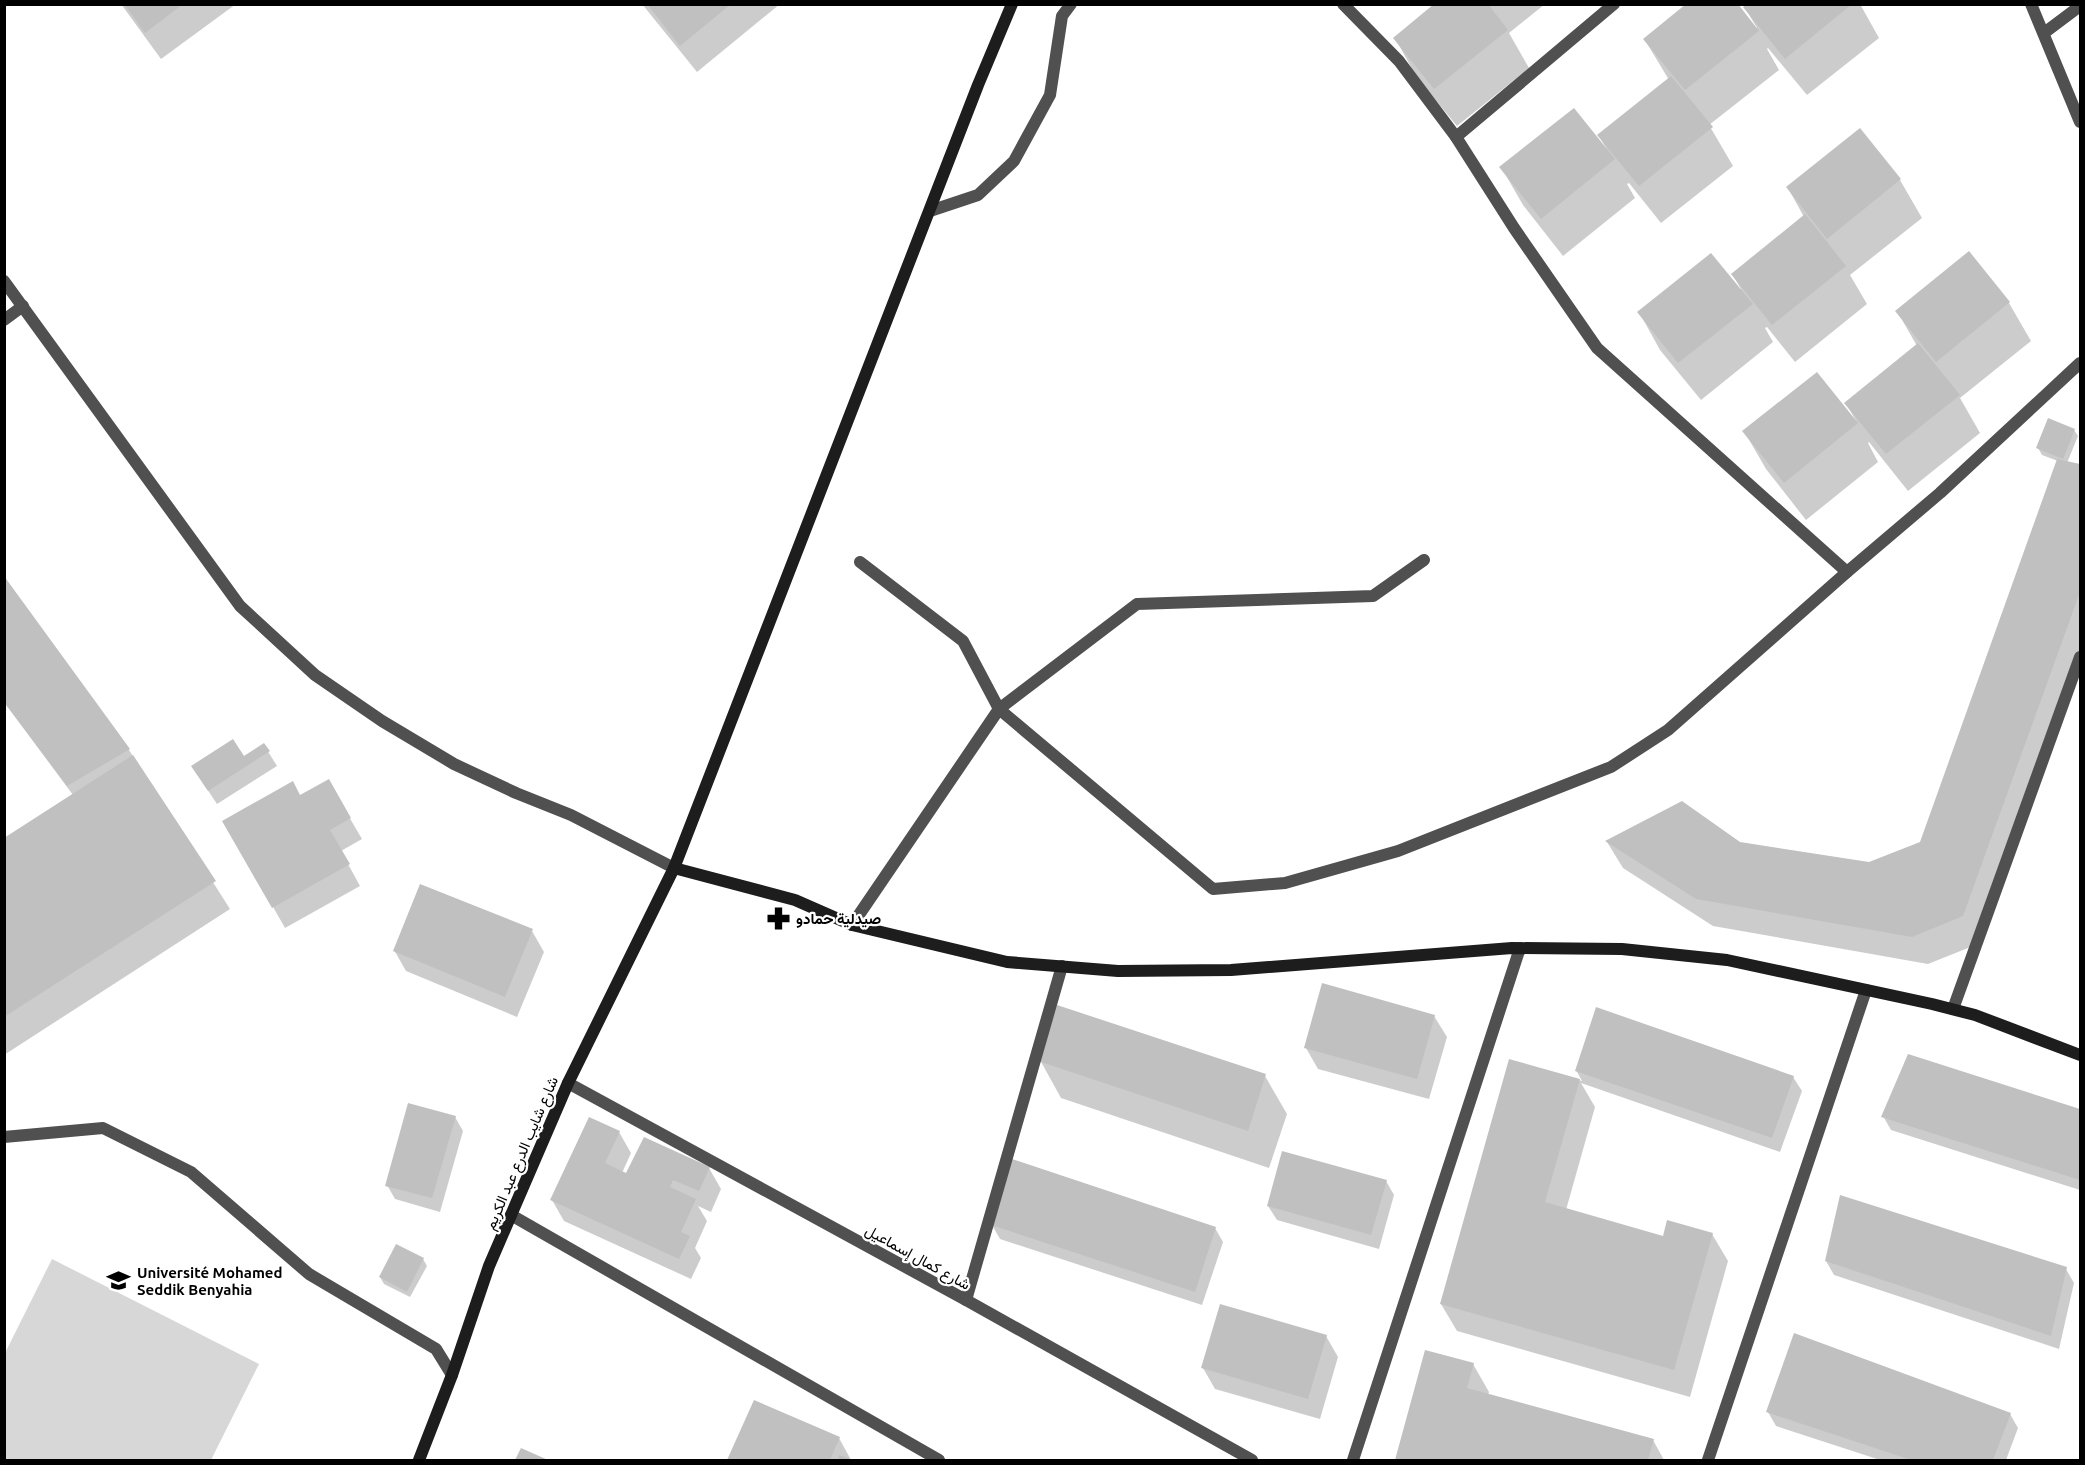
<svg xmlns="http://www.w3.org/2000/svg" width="2085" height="1465" font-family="Ubuntu,Vazirmatn,sans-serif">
  <rect width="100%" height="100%" fill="#fff"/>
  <polygon fill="#d7d7d7" points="52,1259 259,1364 211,1460 5,1460 5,1353"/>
  <g fill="#0003">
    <polygon points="121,4 236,4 161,59"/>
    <polygon points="642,4 780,4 697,72"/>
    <polygon points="1437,4 1545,4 1509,33 1529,68 1457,126 1416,76 1395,38"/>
    <polygon points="1749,4 1860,4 1879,38 1807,95 1768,48 1767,49 1779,70 1709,125 1733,166 1661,223 1629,183 1627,184 1635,198 1563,256 1523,205 1501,167 1605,149 1606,148 1599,136 1669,80 1645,40 1757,28 1745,8"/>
    <polygon points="1860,130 1900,180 1922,218 1850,275 1867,304 1795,362 1767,327 1765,328 1773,342 1701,400 1660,350 1639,312 1741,289 1732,274 1804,217 1788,188"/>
    <polygon points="1968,253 2009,303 2031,341 1960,398 1980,433 1908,491 1869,442 1868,443 1878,462 1806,520 1766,469 1744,431 1856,421 1846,403 1917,346 1897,311"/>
    <polygon points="2074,430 2078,436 2067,463 2080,466 2080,661 1978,944 1928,964 1713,926 1623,868 1607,842 1739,843 1869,864 1921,843 2058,461 2042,455 2038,448"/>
    <polygon points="4,579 129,750 230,909 4,1055 4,840 73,795 4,702"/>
    <polygon points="264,745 277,766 217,804 201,780"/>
    <polygon points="328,781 362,839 341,851 360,886 285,928 224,821 300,797"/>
    <polygon points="421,886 532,931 544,952 517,1017 406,971 394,950"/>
    <polygon points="1434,1016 1447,1037 1429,1099 1318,1069 1306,1048"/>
    <polygon points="1909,1056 2080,1111 2080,1190 1891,1130 1883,1116"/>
    <polygon points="1040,1060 1265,1076 1287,1114 1269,1168 1061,1098"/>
    <polygon points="1510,1061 1582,1081 1576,1070 1793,1077 1802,1091 1780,1152 1581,1083 1595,1107 1566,1210 1664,1238 1712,1234 1728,1261 1690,1397 1457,1331 1441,1304"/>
    <polygon points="455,1117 463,1131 440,1212 395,1199 387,1185"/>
    <polygon points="619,1132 631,1153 622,1173 627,1175 709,1168 721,1189 711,1212 698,1206 707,1221 695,1248 701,1258 691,1279 564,1221 552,1200"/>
    <polygon points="1386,1181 1394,1195 1379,1249 1277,1220 1268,1206"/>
    <polygon points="992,1225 1215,1228 1223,1242 1202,1305 1000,1239"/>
    <polygon points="423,1259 427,1266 410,1297 384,1284 380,1277"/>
    <polygon points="1826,1261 2066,1269 2074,1283 2059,1349 1834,1275"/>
    <polygon points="1326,1336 1338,1357 1320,1419 1215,1389 1203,1368"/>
    <polygon points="1426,1352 1473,1364 1489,1392 1488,1395 1653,1440 1664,1460 1396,1460"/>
    <polygon points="754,1402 839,1438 851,1460 729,1460"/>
    <polygon points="1768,1412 2010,1414 2018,1428 2006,1460 1880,1460 1776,1426"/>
  </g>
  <g fill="#c0c0c0">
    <polygon points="124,4 183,4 145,33"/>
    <polygon points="647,4 731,4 680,46"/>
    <polygon points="1434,4 1488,4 1508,30 1434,89 1393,38"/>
    <polygon points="1686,4 1738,4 1759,31 1685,90 1643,39"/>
    <polygon points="1747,4 1852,4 1785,59 1743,7"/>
    <polygon points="1671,76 1713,127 1639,186 1597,135"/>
    <polygon points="1574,108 1615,159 1541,219 1499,167"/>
    <polygon points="1860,128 1901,179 1827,239 1786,187"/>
    <polygon points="1805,214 1846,266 1772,325 1731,274"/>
    <polygon points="1969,251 2010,302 1936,362 1895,311"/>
    <polygon points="1711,253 1753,304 1678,363 1637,312"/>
    <polygon points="1918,343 1960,395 1886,454 1844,403"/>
    <polygon points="1817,372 1858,423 1784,483 1742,431"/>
    <polygon points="2048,418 2075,429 2063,459 2036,448"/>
    <polygon points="2057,459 2080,464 2080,592 1963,916 1912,937 1696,899 1605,841 1682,801 1740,842 1869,862 1920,842"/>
    <polygon points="4,576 130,749 67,786 4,702"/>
    <polygon points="233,739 244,756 264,743 270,751 208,791 191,766"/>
    <polygon points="133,755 216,881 4,1017 4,838"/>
    <polygon points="329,779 351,818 330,830 350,864 272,908 222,821 293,781 300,795"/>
    <polygon points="420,884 533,929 505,997 393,951"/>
    <polygon points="1322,983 1435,1015 1417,1079 1304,1048"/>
    <polygon points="1057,1005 1266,1074 1248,1131 1038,1061"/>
    <polygon points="1596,1007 1794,1076 1772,1138 1575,1071"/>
    <polygon points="1908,1054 2080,1109 2080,1180 1881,1117"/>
    <polygon points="1509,1059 1580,1079 1545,1202 1663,1236 1667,1220 1713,1233 1674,1370 1440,1304"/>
    <polygon points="408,1103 456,1116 432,1198 385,1186"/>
    <polygon points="589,1117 620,1131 605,1163 626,1173 644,1137 710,1167 699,1191 673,1180 670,1187 696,1199 681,1232 690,1236 679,1259 550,1200"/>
    <polygon points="1282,1151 1387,1180 1371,1235 1267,1206"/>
    <polygon points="1012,1159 1216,1227 1195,1292 991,1225"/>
    <polygon points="1840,1195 2067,1267 2051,1336 1825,1261"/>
    <polygon points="396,1244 424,1258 407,1292 379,1277"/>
    <polygon points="1220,1304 1327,1335 1308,1399 1201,1368"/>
    <polygon points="1794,1333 2011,1413 1993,1460 1911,1460 1766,1412"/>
    <polygon points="1425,1350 1474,1363 1467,1388 1654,1439 1648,1460 1395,1460"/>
    <polygon points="754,1400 840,1437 830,1460 727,1460"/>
    <polygon points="521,1448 548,1460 515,1460"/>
    <polygon points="839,1455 853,1460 838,1460"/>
  </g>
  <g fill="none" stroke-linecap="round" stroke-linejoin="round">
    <g stroke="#505050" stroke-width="12">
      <polyline points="1343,4 1399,61 1456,137 1514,228 1597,348 1847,572"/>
      <polyline points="2031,4 2080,122"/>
      <polyline points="2044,33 2080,6"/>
      <polyline points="1456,137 1614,4"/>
      <polyline points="930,211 978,195 1014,161 1050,95 1062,16 1071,4"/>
      <polyline points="4,281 240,606 315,675 382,721 454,764 516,793 571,815 674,868"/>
      <polyline points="4,320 23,306"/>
      <polyline points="860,562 963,641 999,709 1213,889 1285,883 1398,851 1611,767 1668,730 1847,572 1940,493 2080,363"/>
      <polyline points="852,925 999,709 1137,604 1373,596 1424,560"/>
      <polyline points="1953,1009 2080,657"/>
      <polyline points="568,1083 966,1300 1252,1460"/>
      <polyline points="4,1137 103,1128 191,1172 309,1274 436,1349 452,1375"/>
      <polyline points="511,1215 939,1460"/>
      <polyline points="966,1300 1062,966"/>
      <polyline points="1353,1460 1520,948"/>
      <polyline points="1708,1460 1866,990"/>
    </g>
    <g stroke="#1d1d1d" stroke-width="12">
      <polyline points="674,868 795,900 852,925 1007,962 1118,971 1231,970 1512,948 1622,949 1727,960 1932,1004 1975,1015 2080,1055"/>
      <polyline points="419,1460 452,1375 489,1266 568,1083 674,868 978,85 1012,4"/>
    </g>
  </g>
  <defs>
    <symbol id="pharmacy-bare" viewBox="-9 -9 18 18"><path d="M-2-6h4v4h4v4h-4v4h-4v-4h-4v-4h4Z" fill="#000" stroke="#fff" stroke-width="2.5" paint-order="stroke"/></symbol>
    <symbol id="university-bare" viewBox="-9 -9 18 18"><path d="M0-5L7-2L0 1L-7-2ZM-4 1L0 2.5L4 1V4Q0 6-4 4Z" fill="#000" stroke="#fff" stroke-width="2.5" paint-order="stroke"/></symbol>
  </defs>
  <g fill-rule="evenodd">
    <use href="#pharmacy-bare" x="762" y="902" width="33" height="33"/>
    <use href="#university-bare" x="102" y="1264" width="33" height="33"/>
  </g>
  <g text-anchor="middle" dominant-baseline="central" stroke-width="4.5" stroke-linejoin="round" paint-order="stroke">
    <g font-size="15" font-weight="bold" fill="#000" stroke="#fff" text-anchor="start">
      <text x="796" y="918">صيدلية حمادو</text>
      <text x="137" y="1272">Université Mohamed<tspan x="137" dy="17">Seddik Benyahia</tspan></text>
    </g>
    <g font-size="15" fill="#000" stroke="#fff">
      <text transform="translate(521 1153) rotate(-67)">شارع شايب الدرع عبد الكريم</text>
      <text transform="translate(918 1257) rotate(29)">شارع كمال إسماعيل</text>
    </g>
  </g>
  <rect width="2085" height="1465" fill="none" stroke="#000000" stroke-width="12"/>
</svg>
